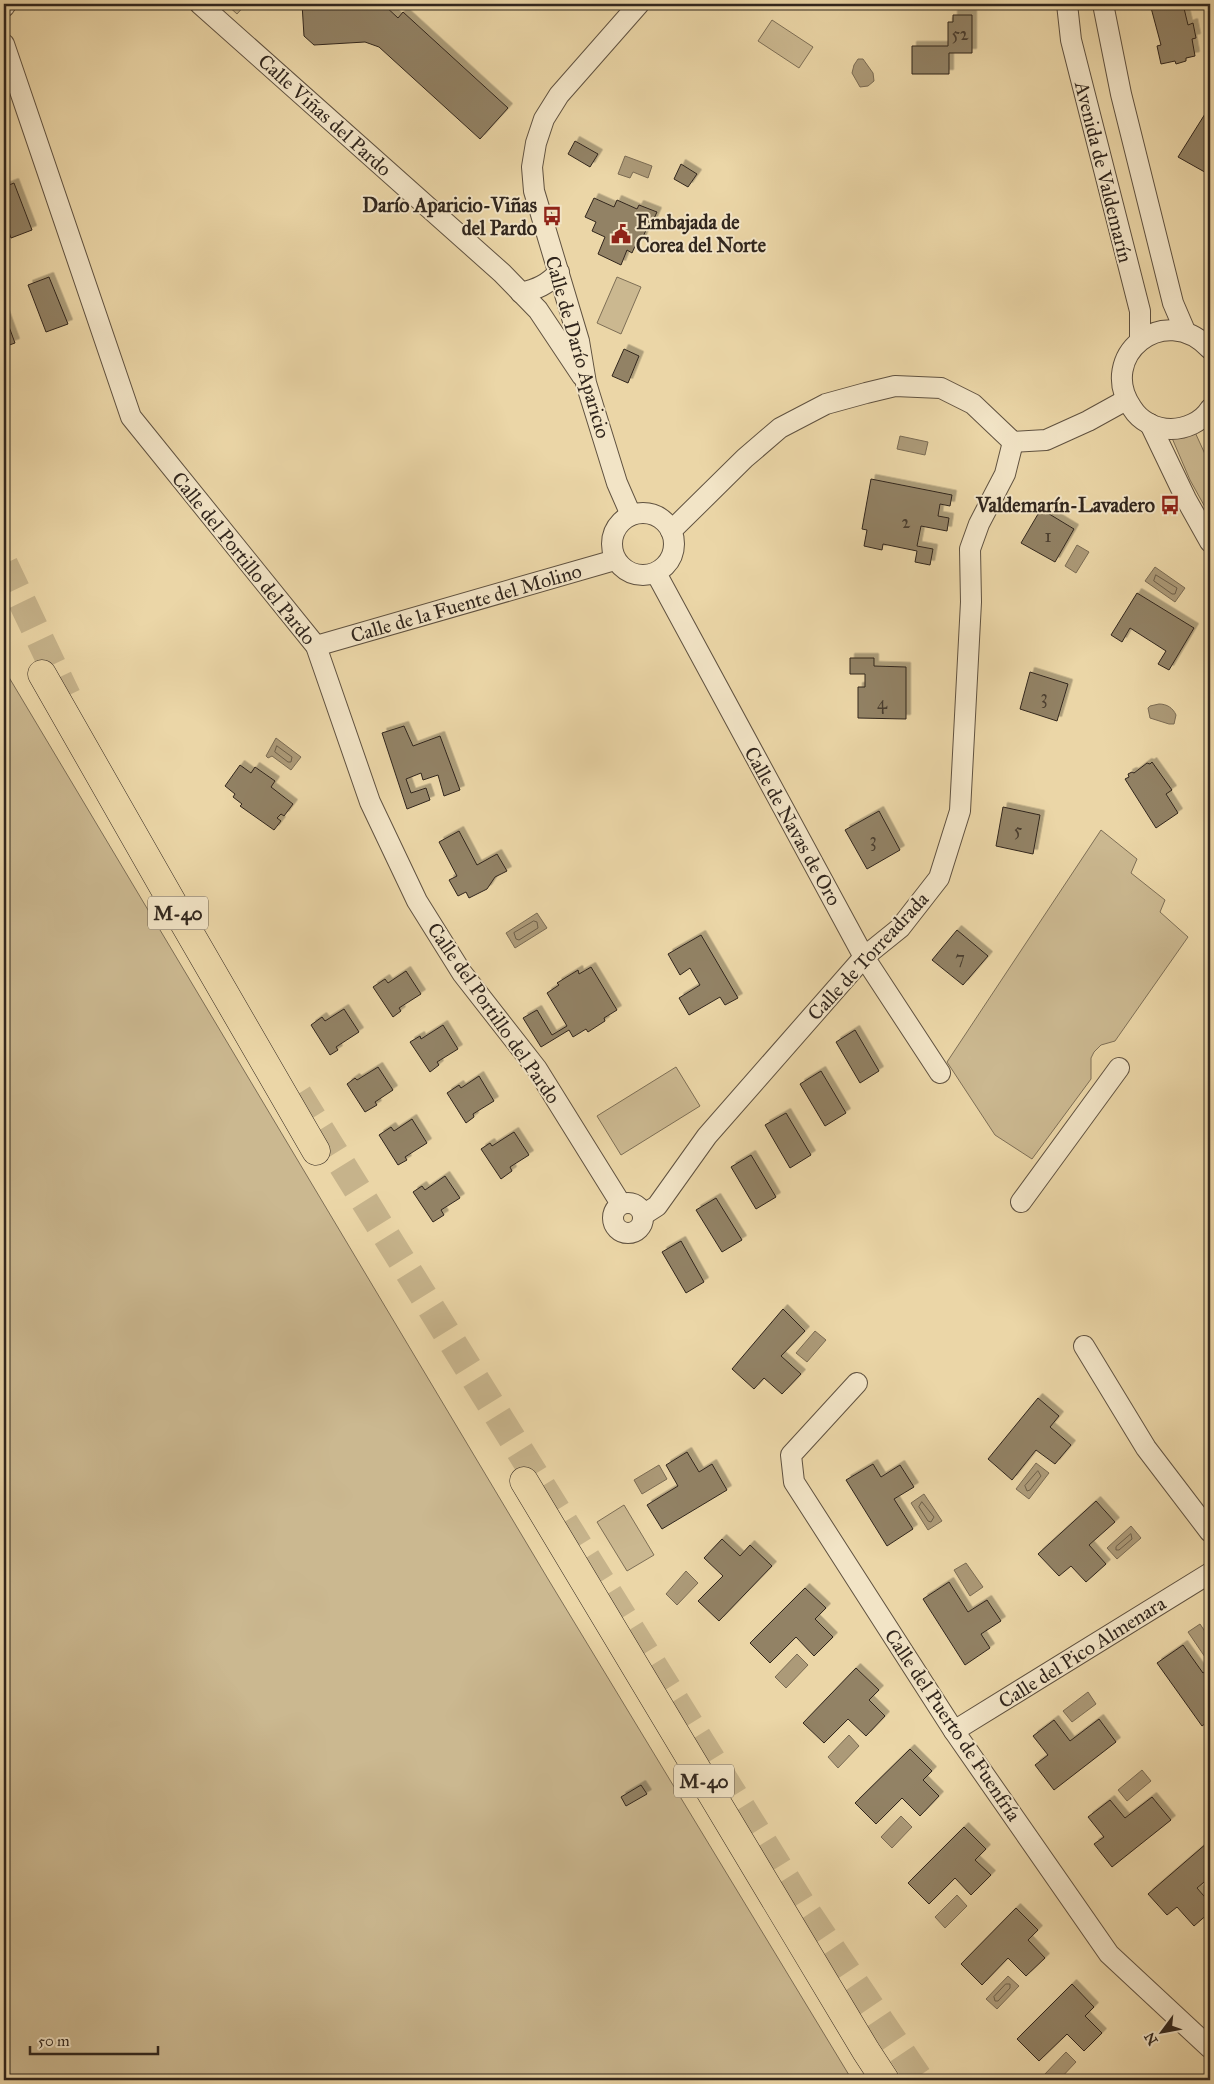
<svg xmlns="http://www.w3.org/2000/svg" width="1214" height="2084" font-family="'IM FELL Great Primer',serif">
  <defs>
    <filter id="shadow"><feDropShadow dx="4.5" dy="-4.5" stdDeviation="0" flood-color="#0004"/></filter>
  </defs>
  <rect width="100%" height="100%" fill="#ebd6a7"/>
  <filter id="stains"><feTurbulence type="fractalNoise" baseFrequency=".004" numOctaves="4"/><feColorMatrix values="0 0 0 0 .2 0 0 0 0 .09 0 0 0 0 .02 0 0 0 .5 -.17"/></filter>
  <radialGradient id="worn" r=".72"><stop offset=".6" stop-color="#630" stop-opacity="0"/><stop offset="1" stop-color="#630" stop-opacity=".3"/></radialGradient>
  <g fill="#cbb890" stroke="#7e6f56">
    <polygon points="226,4 246,4 237,14"/>
    <polygon points="772,20 813,47 799,68 758,41"/>
    <polygon points="617,277 641,287 621,334 597,323"/>
    <polygon points="1194,430 1210,465 1210,516 1190,480 1172,438"/>
    <polygon points="4,669 548,1579 852,2080 4,2080"/>
    <polygon points="1101,830 1137,859 1131,873 1165,900 1160,912 1188,937 1115,1041 1101,1045 1094,1052 1091,1058 1091,1079 1032,1159 995,1135 947,1062"/>
    <polygon points="676,1067 700,1106 621,1155 597,1116"/>
    <polygon points="624,1505 654,1555 627,1571 597,1522"/>
  </g>
  <g fill="#ac9a78" stroke="#7b6c54">
    <polygon points="858,59 863,59 873,73 874,81 868,86 860,87 852,73 854,65"/>
    <polygon points="625,156 652,166 648,178 633,172 630,178 618,174"/>
    <polygon points="900,436 928,442 925,455 897,449"/>
    <polygon points="1077,545 1089,552 1076,573 1065,566"/>
    <polygon points="1155,567 1185,588 1175,602 1145,581"/>
    <path d="M1159,704c8,0 14,4 17,11l-2,9h-5l-19,-6 -2,-10 2,-2z"/>
    <polygon points="276,738 301,757 291,770 272,756 268,758 266,756"/>
    <polygon points="537,913 547,928 515,948 506,933"/>
    <polygon points="815,1331 826,1340 807,1362 796,1353"/>
    <polygon points="1036,1463 1049,1473 1029,1499 1016,1489"/>
    <polygon points="659,1465 667,1479 642,1494 634,1480"/>
    <polygon points="924,1494 942,1521 928,1530 911,1503"/>
    <polygon points="1131,1526 1141,1538 1117,1559 1107,1548"/>
    <polygon points="966,1563 983,1587 970,1596 954,1570"/>
    <polygon points="686,1571 698,1583 677,1605 666,1594"/>
    <polygon points="1200,1624 1210,1639 1210,1653 1205,1657 1188,1632"/>
    <polygon points="797,1654 808,1665 786,1688 775,1677"/>
    <polygon points="1088,1692 1096,1704 1072,1722 1063,1711"/>
    <polygon points="849,1735 859,1746 838,1768 828,1757"/>
    <polygon points="1142,1770 1151,1781 1127,1801 1118,1790"/>
    <polygon points="901,1816 912,1827 892,1848 881,1837"/>
    <polygon points="957,1895 967,1906 945,1928 935,1917"/>
    <polygon points="1008,1976 1019,1986 997,2009 986,1999"/>
    <polygon points="1066,2052 1076,2062 1059,2080 1050,2080 1044,2075"/>
  </g>
  <g fill="none" stroke-linecap="round" stroke-linejoin="round">
    <g stroke="#6e604a" stroke-width="1">
      <polygon points="1156,575 1177,588 1175,594 1172,594 1154,581"/>
      <polygon points="277,746 292,757 291,762 288,762 275,752"/>
      <polygon points="534,921 537,922 538,928 519,940 516,939 514,933"/>
      <polygon points="1038,1471 1041,1476 1030,1490 1027,1491 1025,1486"/>
      <polygon points="922,1502 934,1517 931,1522 928,1521 919,1507"/>
      <polygon points="1131,1534 1132,1539 1119,1550 1116,1550 1116,1547"/>
      <polygon points="1006,1984 1010,1984 1010,1988 998,2001 995,2001 994,1997"/>
    </g>
  </g>
  <g fill="#928265" stroke="#31261d" filter="url(#shadow)">
    <polygon points="302,4 383,4 398,18 403,12 508,108 480,139 379,47 365,42 314,45 304,36"/>
    <polygon points="1150,4 1183,4 1188,25 1193,23 1196,38 1192,39 1195,56 1186,58 1186,61 1176,64 1175,61 1161,64 1157,46 1161,45"/>
    <polygon points="953,15 972,15 972,53 949,53 949,74 912,74 912,46 948,46 948,22 953,22"/>
    <polygon points="1210,106 1210,175 1178,157"/>
    <polygon points="575,141 598,154 590,167 568,154"/>
    <polygon points="681,164 697,174 688,187 674,179"/>
    <polygon points="14,183 32,230 11,238 4,218 4,187"/>
    <polygon points="594,198 614,207 617,200 637,209 639,205 657,212 651,225 649,224 639,245 636,244 632,253 627,250 621,265 598,254 605,237 592,231 596,222 585,217"/>
    <polygon points="49,277 68,324 46,332 28,285"/>
    <polygon points="4,313 15,343 4,347"/>
    <polygon points="624,349 639,356 628,383 612,376"/>
    <polygon points="871,479 952,495 950,506 940,504 938,516 949,518 947,531 921,526 917,546 933,549 930,565 915,562 917,551 883,544 882,550 864,546 867,530 862,529"/>
    <polygon points="1041,509 1074,529 1055,562 1021,543"/>
    <polygon points="1137,593 1194,628 1169,670 1158,664 1166,651 1130,628 1122,642 1111,635"/>
    <polygon points="850,658 874,658 874,666 906,667 906,719 858,718 858,687 865,687 865,674 850,674"/>
    <polygon points="1030,672 1068,684 1057,721 1020,709"/>
    <polygon points="404,726 413,746 440,736 460,790 444,796 438,775 423,780 421,773 406,779 411,793 426,788 430,800 407,809 382,733"/>
    <polygon points="1152,762 1172,790 1166,794 1178,813 1156,828 1125,779 1129,777 1128,774 1132,772 1134,773 1147,763 1150,764"/>
    <polygon points="240,765 251,773 255,767 275,781 271,787 293,804 284,816 281,814 277,818 281,821 274,830 240,806 242,804 233,797 235,794 225,786"/>
    <polygon points="1003,807 1040,815 1033,854 996,846"/>
    <polygon points="879,811 900,850 867,869 845,830"/>
    <polygon points="459,831 477,865 497,854 507,871 495,877 487,889 469,898 466,892 458,896 449,880 457,876 439,842"/>
    <polygon points="957,930 988,956 963,985 932,960"/>
    <polygon points="701,935 738,998 725,1005 720,997 689,1015 679,998 700,985 690,968 680,975 668,954"/>
    <polygon points="591,967 617,1010 604,1018 605,1021 588,1032 586,1029 573,1037 569,1030 541,1047 523,1018 537,1010 552,1035 567,1026 547,993 559,985 557,983 578,970 579,974"/>
    <polygon points="406,971 421,994 399,1008 401,1011 393,1017 373,987 385,979 388,983"/>
    <polygon points="344,1009 359,1032 336,1047 338,1050 330,1055 311,1025 322,1017 325,1021"/>
    <polygon points="443,1025 458,1049 437,1062 439,1065 430,1072 410,1042 420,1036 421,1039"/>
    <polygon points="855,1030 879,1071 860,1083 836,1042"/>
    <polygon points="378,1067 393,1090 375,1102 377,1105 365,1112 347,1084 355,1078 357,1080"/>
    <polygon points="821,1071 846,1113 825,1126 800,1084"/>
    <polygon points="479,1076 494,1101 473,1114 474,1117 466,1123 447,1093 459,1085 461,1088"/>
    <polygon points="786,1113 811,1155 790,1168 765,1125"/>
    <polygon points="412,1119 427,1143 405,1157 407,1160 398,1165 379,1135 391,1127 394,1131"/>
    <polygon points="514,1132 529,1155 510,1167 512,1171 501,1179 481,1149 490,1143 492,1146"/>
    <polygon points="751,1155 776,1197 756,1209 731,1167"/>
    <polygon points="445,1176 460,1198 441,1210 444,1215 433,1222 413,1192 422,1186 425,1190"/>
    <polygon points="716,1198 742,1240 722,1252 696,1210"/>
    <polygon points="681,1241 704,1282 686,1293 662,1252"/>
    <polygon points="783,1309 805,1331 781,1356 801,1374 782,1394 764,1378 754,1389 732,1369"/>
    <polygon points="1038,1398 1059,1416 1050,1427 1071,1445 1055,1464 1036,1450 1012,1480 988,1459"/>
    <polygon points="687,1452 699,1472 712,1464 727,1490 662,1529 647,1505 678,1486 666,1465"/>
    <polygon points="873,1464 881,1477 900,1465 914,1487 894,1499 913,1529 887,1546 846,1480"/>
    <polygon points="1096,1501 1115,1522 1089,1545 1106,1564 1086,1582 1071,1566 1059,1576 1038,1554"/>
    <polygon points="722,1539 740,1556 750,1545 772,1566 719,1621 698,1601 723,1576 704,1558"/>
    <polygon points="949,1582 968,1612 987,1600 1001,1621 981,1634 990,1648 965,1665 923,1599"/>
    <polygon points="805,1588 826,1608 815,1619 833,1637 814,1656 796,1637 770,1663 750,1643"/>
    <polygon points="1183,1645 1203,1673 1210,1668 1210,1720 1202,1726 1157,1663"/>
    <polygon points="856,1668 879,1690 869,1700 885,1716 866,1736 848,1719 824,1743 803,1723"/>
    <polygon points="1099,1719 1116,1742 1054,1790 1035,1765 1048,1755 1033,1736 1054,1720 1070,1741"/>
    <polygon points="910,1749 932,1771 923,1780 939,1796 920,1816 902,1798 876,1824 855,1803"/>
    <polygon points="641,1785 647,1794 626,1806 621,1797"/>
    <polygon points="1152,1797 1171,1820 1112,1867 1094,1844 1104,1837 1088,1817 1110,1800 1125,1818"/>
    <polygon points="964,1827 986,1849 975,1860 991,1875 971,1895 955,1878 929,1904 908,1883"/>
    <polygon points="1207,1843 1210,1847 1210,1877 1197,1888 1210,1903 1210,1912 1194,1926 1177,1907 1167,1915 1148,1894"/>
    <polygon points="1016,1908 1038,1930 1028,1940 1045,1958 1026,1976 1008,1958 982,1985 961,1964"/>
    <polygon points="1072,1984 1094,2007 1085,2016 1102,2033 1084,2051 1067,2034 1039,2061 1017,2039"/>
  </g>
  <g fill="none" stroke-linecap="round" stroke-linejoin="round">
    <g stroke="#c6b38b" stroke-width="28" stroke-dasharray="28 14" stroke-linecap="butt">
      <polyline points="4,564 67,696"/>
      <polyline points="298,1094 804,1908 920,2080"/>
    </g>
    <defs>
      <g id="minor">
        <polyline points="200,4 502,273 538,310 582,376"/>
        <polyline points="1067,4 1071,40 1140,311 1140,340"/>
        <polyline points="1103,4 1121,94 1173,303 1185,331"/>
        <polyline points="4,7 6,4"/>
        <polyline points="4,44 131,417 316,646 370,802 417,901 462,973 537,1069 621,1204"/>
        <path d="M521,293c16,-4 26,-8 38,-21"/>
        <path d="M1210,349c-46,-49 -114,8 -78,59 8,13 23,21 39,21 14,0 31,-7 39,-20"/>
        <polyline points="1150,424 1186,499 1210,542"/>
        <circle cx="643" cy="544" r="31"/>
        <polyline points="631,515 617,483 586,383 579,341 534,191 532,167 536,143 544,119 559,95 639,4"/>
        <polyline points="671,531 745,458 780,428 826,404 866,393 895,386 941,388 973,404 1013,442 1046,440 1088,421 1126,400"/>
        <polyline points="656,573 864,957 940,1073"/>
        <polyline points="316,646 615,560"/>
        <polyline points="1021,1202 1119,1068"/>
        <circle cx="628" cy="1218" r="15"/>
        <polyline points="643,1215 657,1206 707,1136 864,957 900,928 939,878 960,811 971,602 970,549 979,524 1005,474 1013,442"/>
        <polyline points="1084,1346 1146,1448 1210,1532"/>
        <polyline points="857,1383 791,1455 794,1482 954,1731 1109,1954 1210,2048"/>
        <polyline points="954,1731 1210,1573"/>
      </g>
      <g id="highway">
        <polyline points="42,674 184,923 316,1151"/>
        <polyline points="524,1481 866,2051 885,2080"/>
      </g>
    </defs>
    <use href="#minor" stroke="#605240" stroke-width="22"/>
    <use href="#highway" stroke="#31261d" stroke-width="29"/>
    <use href="#minor" stroke="#f2e4c6" stroke-width="20"/>
    <use href="#highway" stroke="#ebd6a7" stroke-width="28"/>
  </g>
  <defs>
    <symbol id="bus-bare" viewBox="-9 -9 18 18"><path d="M-5-6H5V4H4V6H2V4H-2V6H-4V4H-5ZM-3.5-4V0h7V-4ZM-3.5 1.2v1.5H-2V1.2ZM2 1.2v1.5H3.5V1.2Z" fill="#8f2418" stroke="#f2e4c6" stroke-width="2.5" paint-order="stroke"/></symbol>
    <symbol id="civic-bare" viewBox="-9 -9 18 18"><path d="M-.6-6.5H3V-4.5H.6V-3L4-1V1h2V6H-6V1h2V-1L-.6-3ZM-1.2 2.5V6h2.4V2.5Z" fill="#8f2418" stroke="#f2e4c6" stroke-width="2.5" paint-order="stroke"/></symbol>
  </defs>
  <g fill-rule="evenodd">
    <use href="#bus-bare" x="538" y="202" width="28" height="28"/>
    <use href="#civic-bare" x="607" y="220" width="28" height="28"/>
    <use href="#bus-bare" x="1156" y="491" width="28" height="28"/>
  </g>
  <g text-anchor="middle" dominant-baseline="central" stroke-width="4" stroke-linejoin="round" paint-order="stroke">
    <g font-size="18" fill="#493d2f">
      <text x="960" y="34">52</text>
      <text x="906" y="522">2</text>
      <text x="1048" y="536">1</text>
      <text x="1044" y="697">3</text>
      <text x="882" y="703">4</text>
      <text x="1018" y="830">5</text>
      <text x="873" y="840">3</text>
      <text x="960" y="958">7</text>
    </g>
    <g fill="#f2e4c6" stroke="#6b5f50" stroke-width="1">
      <rect x="148" y="896.5" width="60" height="33" rx="4"/>
      <rect x="674" y="1764.5" width="60" height="33" rx="4"/>
    </g>
    <g font-size="19" font-weight="bold" fill="#31261d">
      <text x="178" y="913">M-40</text>
      <text x="704" y="1781">M-40</text>
    </g>
    <g font-size="20" fill="#31261d" stroke="#f2e4c6">
      <text transform="translate(325 115) rotate(42)">Calle Viñas del Pardo</text>
      <text transform="translate(1104 172) rotate(76)">Avenida de Valdemarín</text>
      <text transform="translate(578 347) rotate(74)">Calle de Darío Aparicio</text>
      <text transform="translate(244 558) rotate(51)">Calle del Portillo del Pardo</text>
      <text transform="translate(466 603) rotate(-16)">Calle de la Fuente del Molino</text>
      <text transform="translate(793 826) rotate(61)">Calle de Navas de Oro</text>
      <text transform="translate(868 956) rotate(-47)">Calle de Torreadrada</text>
      <text transform="translate(494 1013) rotate(55)">Calle del Portillo del Pardo</text>
      <text transform="translate(1082 1652) rotate(-32)">Calle del Pico Almenara</text>
      <text transform="translate(953 1725) rotate(56)">Calle del Puerto de Fuenfría</text>
    </g>
    <g font-size="20" font-weight="bold" fill="#31261d" stroke="#f2e4c6" text-anchor="end">
      <text x="537" y="205">Darío Aparicio-Viñas<tspan x="537" dy="23">del Pardo</tspan></text>
      <text x="636" y="222" text-anchor="start">Embajada de<tspan x="636" dy="23">Corea del Norte</tspan></text>
      <text x="1155" y="505">Valdemarín-Lavadero</text>
    </g>
  </g>
  <rect width="1214" height="2084" fill="none" stroke="#ebd6a7" stroke-width="20"/>
  <rect x="5" y="5" width="1204" height="2074" fill="none" stroke="#31261d" stroke-width="2.5"/>
  <rect x="10" y="10" width="1194" height="2064" fill="none" stroke="#31261d"/>
  <g transform="translate(1162 2032) rotate(238)" stroke="#f2e4c6" stroke-width="4" paint-order="stroke">
  <path d="M0-4L9 19L0 12L-9 19Z" fill="#31261d"/>
  <text y="-8" font-size="14" font-weight="bold" text-anchor="middle" fill="#31261d">N</text>
  </g>
  <path d="M30 2046v8h128v-8" fill="none" stroke="#31261d" stroke-width="2.5"/>
  <text x="38" y="2046" font-size="15" fill="#31261d" stroke="#f2e4c6" stroke-width="4" paint-order="stroke">50 m</text>
  <rect width="100%" height="100%" filter="url(#stains)"/>
  <rect width="100%" height="100%" fill="url(#worn)"/>
</svg>
